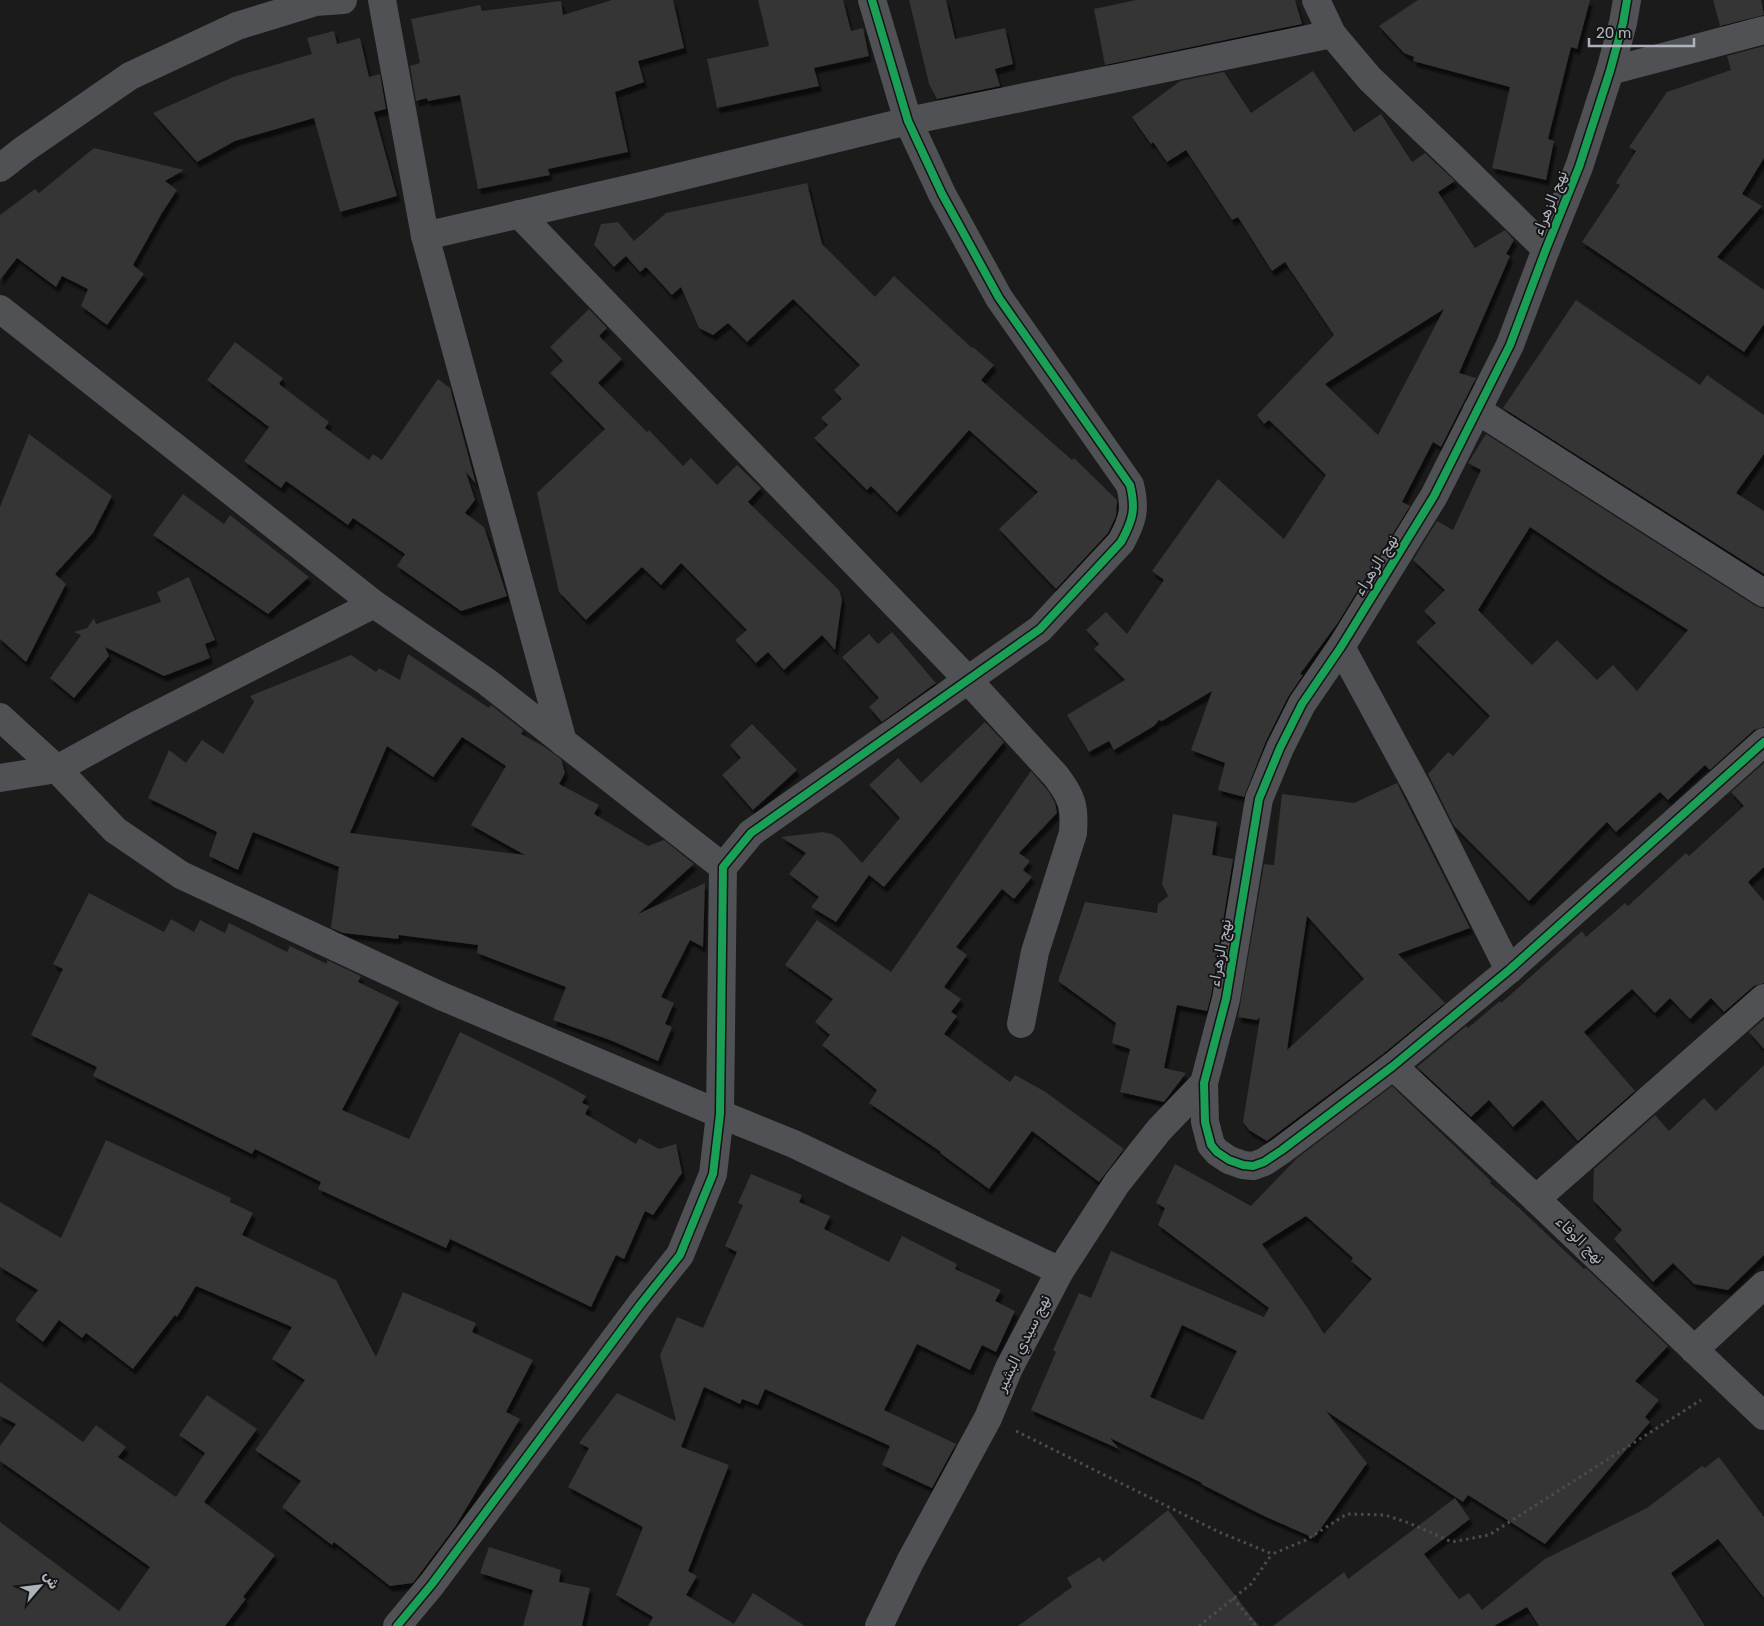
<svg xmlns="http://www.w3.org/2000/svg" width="1764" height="1626" font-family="Rubik,Cairo,sans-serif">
  <defs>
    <filter id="shadow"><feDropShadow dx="3" dy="5.5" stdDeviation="1" flood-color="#0009"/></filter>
  </defs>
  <rect width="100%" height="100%" fill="#1b1b1b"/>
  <g fill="#343435" fill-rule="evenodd" filter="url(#shadow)">
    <polygon points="612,0 673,0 684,48 638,61 644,82 615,92 628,152 548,169 550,175 478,189 460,95 428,101 427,98 416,101 410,66 420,63 411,19 480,5 482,11 561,1 563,15"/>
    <polygon points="758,0 843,0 851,31 863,28 869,56 814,68 819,86 717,108 707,59 769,46"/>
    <polygon points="909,0 946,0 955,39 1005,28 1013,64 995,69 1000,86 937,99 929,84"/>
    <polygon points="1136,0 1295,0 1302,24 1105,65 1094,9"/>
    <polygon points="1418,0 1590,0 1577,49 1571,47 1548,139 1554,141 1546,180 1492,168 1510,87 1413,61 1414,57 1404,53 1379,26"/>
    <polygon points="1713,0 1761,0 1764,15 1720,26"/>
    <polygon points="334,31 337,44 360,38 369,77 380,74 386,109 374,112 397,196 340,212 314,118 235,141 197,162 153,113 233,77 312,54 307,38"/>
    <polygon points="1764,46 1764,158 1742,194 1762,206 1717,257 1764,290 1764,324 1744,352 1582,242 1620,185 1616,183 1636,151 1629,147 1667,92 1731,70 1727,56"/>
    <path d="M1313,71l41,61 27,-18 31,48 13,-9 30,28 -17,11 37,56 30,-18 9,10 -8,14 4,2 -51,117 17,5 -35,69 -8,-5 -31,60 8,4 -73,118 -37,50 3,1 -15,22 -22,44 -22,56 -26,-7 7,-27 -34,-13 21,-59 -50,30 -3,-1 -5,6 -40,24 -5,-9 -20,11 -22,-37 58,-35 -31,-31 5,-5 -13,-14 20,-18 21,22 37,-54 -12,-9 66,-92 66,60 42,-64 -57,-55 -5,4 -7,-9 77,-80 -49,-73 -13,9 -34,-54 -6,3 -46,-70 -19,12 -14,-20 -2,2 -19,-27 48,-36 44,-9 27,41zM1444,309l-66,126 -53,-51z"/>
    <polygon points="94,148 184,170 165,181 177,190 162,213 133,265 144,274 107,325 81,306 88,289 62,276 56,287 17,258 0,280 0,215 35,189 39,193"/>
    <polygon points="807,183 822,244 875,297 894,276 972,348 973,347 994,365 981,380 1072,460 1074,458 1117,500 1116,516 1108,533 1056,589 999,529 1038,492 969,430 897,512 871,486 867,490 814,438 828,425 821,418 842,399 834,390 860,365 793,299 747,342 728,323 713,335 699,328 681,287 672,295 646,267 640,272 626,256 614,267 594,245 601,224 618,222 634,241 666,213"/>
    <polygon points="1576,300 1700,385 1707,375 1764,415 1764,454 1736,493 1764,511 1764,574 1503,408"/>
    <polygon points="589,309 607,328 599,336 622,359 598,383 647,432 649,430 683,466 691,458 717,485 737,465 761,488 748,502 839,590 842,599 835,650 822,635 784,670 768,652 756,663 735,640 747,630 681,563 661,585 642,567 586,620 559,592 537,493 605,429 550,373 563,361 550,347"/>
    <polygon points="235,342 283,378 279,384 329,422 325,428 369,460 373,454 382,460 438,379 450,388 476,484 466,472 475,500 465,513 484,527 507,596 461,611 397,566 405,554 353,518 348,525 286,481 281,488 244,461 269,427 207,380"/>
    <polygon points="29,434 112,496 93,533 55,574 66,584 26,662 0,639 0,507"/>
    <path d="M1486,434l270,172 8,3v118l-10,3 -44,40 -5,-5 -37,35 -8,-8 -44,40 -9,-10 -78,79 -75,-75 -26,-52 20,-22 5,4 37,-40 -74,-74 20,-19 -12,-12 21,-21 -32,-30 24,-39 16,9 28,-60 -13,-7zM1530,527l77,52 81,51 -51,61 -24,-26 -16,15 -40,-40 -25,25 -54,-55z"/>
    <polygon points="183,494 224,524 230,515 309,577 268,614 153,535"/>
    <polygon points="189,577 215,640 205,644 210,658 164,676 105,647 109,656 74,698 50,678 81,635 74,632 87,628 94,618 96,624 161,602 157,592"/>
    <polygon points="892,632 936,683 882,722 869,707 879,698 842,657 869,634 878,644"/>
    <path d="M408,654l81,54 2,-3 32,25 -2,4 22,12 18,13 4,14 -6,11 40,21 -5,9 54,32 16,-6 30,24 -56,50 67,-31 -2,64 -13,-7 -29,57 13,6 -9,21 7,3 -14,34 -48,-21 -57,-20 13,-33 -89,-34 1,-8 -79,-10 -1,4 -55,-6 -12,-5 8,-61 -86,-35 -15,38 -29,-14 8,-24 -69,-34 21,-48 17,13 16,-23 21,14 31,-52 -4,-6 101,-41 25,17 3,-4 21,12zM462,737l44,29 -35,59 54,30 -175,-22 37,-87 46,31z"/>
    <polygon points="985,722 1004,742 884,887 869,875 836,922 811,907 819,897 789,874 806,853 781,837 823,832 832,834 840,839 862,863 900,818 869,785 898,758 921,783"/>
    <polygon points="752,724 797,770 753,810 722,775 741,758 730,745"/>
    <polygon points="1764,763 1764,867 1748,882 1764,901 1764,983 1754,986 1724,1012 1711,998 1690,1019 1670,998 1655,1013 1632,989 1584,1032 1635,1091 1578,1141 1542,1100 1513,1127 1489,1100 1471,1117 1417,1067 1466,1026 1468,1028 1500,1001 1501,1003 1582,931 1586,937 1625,903 1628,906 1686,853 1689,856 1744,806 1731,792"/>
    <polygon points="1031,771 1049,792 1055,803 1057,813 1019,853 1030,861 1023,870 1032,877 1014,899 1002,889 956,947 967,955 944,987 961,999 951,1012 957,1016 944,1034 1010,1082 1015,1075 1044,1091 1124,1149 1099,1182 1032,1131 989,1189 940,1153 941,1152 869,1103 877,1090 822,1045 830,1035 815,1022 833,999 785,965 817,920 891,972"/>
    <path d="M1397,783l73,145 -72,26 47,49 -62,51 -116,87 -18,-11 -6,-8 17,-105 -3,3 -19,-3 26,-153 10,1 8,-71 72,9zM1307,916l57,63 -77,71z"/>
    <polygon points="1173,814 1217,822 1212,855 1233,859 1211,996 1207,1011 1177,1005 1164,1068 1186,1073 1164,1102 1120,1092 1130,1049 1112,1043 1116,1023 1058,981 1085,902 1157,913 1158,904 1168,896 1162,884"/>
    <polygon points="89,893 164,932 171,919 194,932 200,920 225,933 229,923 287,952 290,946 327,964 327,960 361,976 358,982 399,1002 342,1110 409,1139 460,1032 555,1079 586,1096 582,1103 589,1106 585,1114 636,1144 639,1138 659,1149 676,1144 682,1173 653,1215 645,1211 624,1259 616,1255 591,1307 450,1239 446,1248 318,1189 321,1182 255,1149 252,1154 93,1076 97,1067 31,1035 63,969 53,964"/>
    <polygon points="1764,1019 1764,1049 1749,1032"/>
    <polygon points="1764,1065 1764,1255 1728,1290 1694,1284 1673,1263 1653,1282 1614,1239 1622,1230 1593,1200 1594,1169 1655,1115 1669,1131 1704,1098 1716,1111"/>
    <path d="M1392,1086l99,95 -1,2 27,23 67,63 2,-1 82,78 -33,35 24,19 -14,17 5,5 -105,122 -77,-49 -5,7 -137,-91 41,52 -53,75 -50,-22 -63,-32 1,-1 -92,-45 9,11 -88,-39 25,-58 -3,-2 26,-57 12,5 20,-47 153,66 5,-9 -111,-83 7,-17 -9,-5 19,-39 76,42 46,-48zM1306,1216l47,42 -2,3 21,18 -48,55 -17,-27 -45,-63zM1182,1325l55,26 -34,69 -53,-23z"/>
    <polygon points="106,1140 231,1198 230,1202 253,1213 242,1235 336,1280 376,1357 403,1292 476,1323 472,1332 533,1360 506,1412 520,1419 455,1527 413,1583 390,1586 334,1542 332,1545 282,1507 301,1481 255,1450 305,1380 272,1359 292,1327 196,1286 177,1317 175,1315 133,1369 86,1333 82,1338 59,1320 43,1342 15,1320 38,1290 0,1267 0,1202 61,1238"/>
    <polygon points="751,1174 802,1195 799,1202 830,1216 824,1229 889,1262 902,1236 957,1264 955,1269 1001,1290 995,1301 1015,1311 996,1352 982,1345 970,1370 917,1344 884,1410 956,1444 932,1488 882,1465 890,1446 765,1389 758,1405 742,1399 740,1404 704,1387 681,1447 729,1465 688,1571 697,1576 686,1595 734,1624 753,1593 805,1626 648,1626 653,1617 616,1595 643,1527 568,1487 589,1448 579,1443 617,1393 676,1421 660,1355 677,1317 703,1328 737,1252 725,1246 743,1205 738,1203"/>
    <polygon points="0,1382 83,1442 96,1425 126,1447 118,1457 176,1497 205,1453 179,1435 207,1395 257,1429 204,1502 275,1555 243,1597 246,1599 225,1626 0,1626 0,1522 119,1611 150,1567 0,1461 0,1446 16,1424 0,1416"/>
    <polygon points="1719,1457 1764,1517 1764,1598 1718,1539 1671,1573 1705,1626 1539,1626 1527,1607 1494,1626 1273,1626 1344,1572 1348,1579 1455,1498 1470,1519 1424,1554 1459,1599 1469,1593 1482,1610 1545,1559 1647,1508 1702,1466 1705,1468"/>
    <polygon points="1168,1510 1259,1626 1018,1626 1072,1587 1067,1578 1100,1557 1103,1562"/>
    <polygon points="489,1547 561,1570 559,1582 590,1588 582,1626 523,1626 533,1590 480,1573"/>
  </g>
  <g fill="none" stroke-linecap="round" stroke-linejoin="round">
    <g stroke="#4b4c4f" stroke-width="3" stroke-dasharray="2.5 4" stroke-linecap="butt">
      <polyline points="1016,1431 1219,1532 1272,1554 1306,1540 1347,1514 1385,1515 1409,1523 1452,1542 1489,1535 1701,1400"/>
      <polyline points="1233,1598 1256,1626"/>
      <polyline points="1199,1626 1251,1584 1272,1554"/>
    </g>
    <g stroke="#505154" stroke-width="28">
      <polyline points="382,0 425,236 563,742"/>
      <polyline points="1316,0 1332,34 1370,79 1452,157 1546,249"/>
      <polyline points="1627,0 1623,23 1610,71 1579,167 1546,249 1510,345 1434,496 1341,647 1302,704 1280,748 1259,799 1226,999 1204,1083 1205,1122 1211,1145 1217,1152 1229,1160 1243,1165 1253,1166 1264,1162 1282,1150 1393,1066 1509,970 1764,742"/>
      <polyline points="1610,71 1764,30"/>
      <polyline points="0,168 23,150 130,76 237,26 315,2 343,0"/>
      <path d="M519,214l449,466 88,96c16,21 19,30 17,57l-38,119 -14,72"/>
      <polyline points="425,236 650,184 908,121 1332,34"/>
      <polyline points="0,309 374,604 487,682 723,867"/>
      <polyline points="1477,410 1764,593"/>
      <polyline points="1341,647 1418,789 1509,970"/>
      <polyline points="0,717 57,769 115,830 181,875 441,996 720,1114 794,1144 1060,1271"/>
      <polyline points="0,778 57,769 137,725 374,604"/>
      <polyline points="1393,1066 1536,1199 1764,1416"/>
      <polyline points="1536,1199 1764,998"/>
      <polyline points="1694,1350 1764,1285"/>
      <path d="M397,1626l35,-42 208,-279 40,-50 33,-81 7,-60 3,-247 28,-34 289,-204 81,-87c12,-22 15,-33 9,-57l-131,-187 -57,-104 -34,-73 -36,-121"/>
      <polyline points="879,1626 910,1562 988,1418 1009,1368 1060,1271 1117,1183 1159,1130 1204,1083"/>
    </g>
    <defs>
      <g id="cycleway">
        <polyline points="1627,0 1623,23 1610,71 1579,167 1546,249 1510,345 1434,496 1341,647 1302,704 1280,748 1259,799 1226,999 1204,1083 1205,1122 1211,1145 1217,1152 1229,1160 1243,1165 1253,1166 1264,1162 1282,1150 1393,1066 1509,970 1764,742"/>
        <path d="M397,1626l35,-42 208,-279 40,-50 33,-81 7,-60 3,-247 28,-34 289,-204 81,-87c12,-22 15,-33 9,-57l-131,-187 -57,-104 -34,-73 -36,-121"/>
      </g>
    </defs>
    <use href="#cycleway" stroke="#151517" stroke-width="11"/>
    <use href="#cycleway" stroke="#1a9f57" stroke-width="8"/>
  </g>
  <g text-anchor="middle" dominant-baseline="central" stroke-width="4" stroke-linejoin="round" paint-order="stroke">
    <g font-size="15" fill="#aeb2ba" stroke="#151517">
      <text transform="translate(1550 203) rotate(-68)">نهج الزهراء</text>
      <text transform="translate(1376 565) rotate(-58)">نهج الزهراء</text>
      <text transform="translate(1220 953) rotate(-80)">نهج الزهراء</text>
      <text transform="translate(1580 1240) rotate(44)">نهج الوفاء</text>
      <text transform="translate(1023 1343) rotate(-64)">نهج سيدي البشير</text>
    </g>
  </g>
  <g transform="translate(40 1586) rotate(62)" stroke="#151517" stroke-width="4" paint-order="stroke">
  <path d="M0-4L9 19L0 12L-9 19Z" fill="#aeb2ba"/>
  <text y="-8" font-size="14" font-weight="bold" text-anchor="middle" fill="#aeb2ba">ش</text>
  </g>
  <path d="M1589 38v8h105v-8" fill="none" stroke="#aeb2ba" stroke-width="2.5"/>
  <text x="1596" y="38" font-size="15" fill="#aeb2ba" stroke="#151517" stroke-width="4" paint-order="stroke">20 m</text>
</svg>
